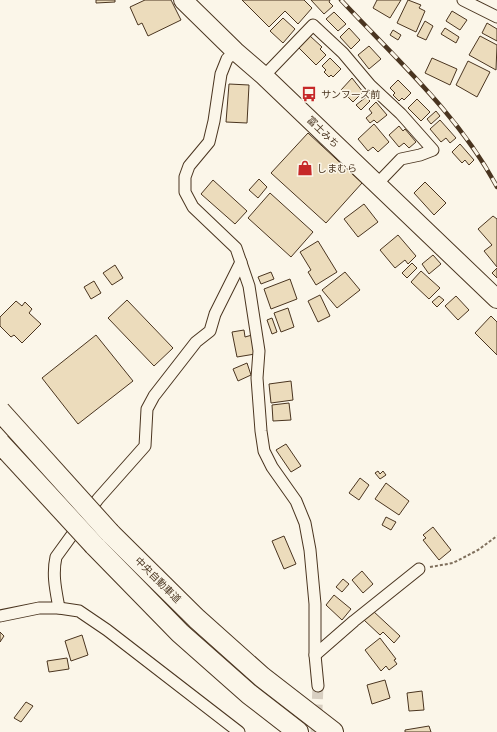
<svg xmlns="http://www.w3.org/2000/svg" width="497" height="732" font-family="Helvetica,'Noto Sans JP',sans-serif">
  <rect width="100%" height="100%" fill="#fbf6e9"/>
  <g fill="#ecdcbc" stroke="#4a3520">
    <polygon points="96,0 115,0 115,2 96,3"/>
    <polygon points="145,0 171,0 181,20 148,36 142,23 138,25 130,7"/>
    <polygon points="242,0 304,0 312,8 298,24 285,11 269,27"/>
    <polygon points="311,0 330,0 329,2 333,6 324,14"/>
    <polygon points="377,0 401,0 390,18 373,8"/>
    <polygon points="408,0 421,5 419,8 425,11 416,32 397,23"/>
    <polygon points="452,11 467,20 460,30 446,21"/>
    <polygon points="334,12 346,24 338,31 326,19"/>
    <polygon points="283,18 295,29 283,43 270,31"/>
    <polygon points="425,21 433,26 426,40 417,36"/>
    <polygon points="487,23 497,29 497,41 482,33"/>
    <polygon points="349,28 360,40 351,49 340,37"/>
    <polygon points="445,28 459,37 456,43 441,34"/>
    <polygon points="393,30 401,35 398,40 390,35"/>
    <polygon points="310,36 322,47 320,49 326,55 316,65 299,48"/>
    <polygon points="480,36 497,45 496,70 469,55"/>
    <polygon points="369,46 381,59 369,69 358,55"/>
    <polygon points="330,58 341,69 333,77 331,75 329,77 324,72 326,70 322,66"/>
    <polygon points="432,58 457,69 450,85 425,73"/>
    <polygon points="468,61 490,72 477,97 456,85"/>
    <polygon points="352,78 363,92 353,102 341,90"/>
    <polygon points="398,80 411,93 404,100 402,98 399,101 393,95 395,93 390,88"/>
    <polygon points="229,84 249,85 247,123 226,122"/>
    <polygon points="366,97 370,101 361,110 356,105"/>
    <polygon points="417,99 430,112 421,121 408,108"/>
    <polygon points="376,102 387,115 377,123 374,120 370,123 366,118 372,113 369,109"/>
    <polygon points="436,111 440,116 431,124 427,119"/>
    <polygon points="440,120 456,138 450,143 446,138 441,142 430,129"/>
    <polygon points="374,124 389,142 378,152 373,147 368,151 358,139"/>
    <polygon points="399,126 403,131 405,129 416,142 409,148 404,143 399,147 389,135"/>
    <polygon points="308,133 362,183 326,223 271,173"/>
    <polygon points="460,144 474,160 469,165 465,160 462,163 452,152"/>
    <polygon points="259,179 267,187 258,198 249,190"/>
    <polygon points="213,180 247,211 235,224 201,194"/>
    <polygon points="425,182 446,203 434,215 414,193"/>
    <polygon points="270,193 313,232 291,257 248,218"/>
    <polygon points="364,204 378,222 358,237 344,219"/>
    <polygon points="493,216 497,219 497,267 484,251 492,245 478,229"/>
    <polygon points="398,235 416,256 408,264 405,260 395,268 380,250"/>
    <polygon points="318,241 337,272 316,285 308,272 311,270 300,252"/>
    <polygon points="433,255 441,264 429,274 422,264"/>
    <polygon points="412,263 417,268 407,278 402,273"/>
    <polygon points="115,265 123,278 112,285 103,273"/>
    <polygon points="497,268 497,278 492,273"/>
    <polygon points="421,271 440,288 429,299 411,282"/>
    <polygon points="271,272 274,279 261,284 258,277"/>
    <polygon points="345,272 360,290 337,308 322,290"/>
    <polygon points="290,279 297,299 271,309 264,289"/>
    <polygon points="94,281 101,293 91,299 84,287"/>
    <polygon points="320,295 330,316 318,322 308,301"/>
    <polygon points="439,296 444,300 437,307 432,302"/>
    <polygon points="456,296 469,310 458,320 445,306"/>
    <polygon points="127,300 173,348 154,366 108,318"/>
    <polygon points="16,301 22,306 25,302 32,309 29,313 41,324 22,343 14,335 11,337 0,326 0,317"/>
    <polygon points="288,308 294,327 281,332 274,313"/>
    <polygon points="491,316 497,322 497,355 475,333"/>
    <polygon points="272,318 277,332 272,334 267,320"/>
    <polygon points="244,330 245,337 252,335 255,354 237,357 232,332"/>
    <polygon points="96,335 133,381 78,424 42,378"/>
    <polygon points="247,363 251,375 238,381 233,369"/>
    <polygon points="291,381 293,400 271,403 269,384"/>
    <polygon points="289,403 291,420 273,421 272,405"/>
    <polygon points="286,444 301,466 291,472 276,450"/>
    <polygon points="378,471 380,474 383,471 386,475 380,479 375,473"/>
    <polygon points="360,478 369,485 359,500 349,493"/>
    <polygon points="386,483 409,501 399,515 375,499"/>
    <polygon points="386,517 396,522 391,530 382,525"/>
    <polygon points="433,527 451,550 439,560 423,540 426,538 423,535"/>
    <polygon points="284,536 296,564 284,569 272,541"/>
    <polygon points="362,571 373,584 363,593 352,580"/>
    <polygon points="343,579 349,584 342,592 336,587"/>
    <polygon points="334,595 351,609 342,620 326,605"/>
    <polygon points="373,611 400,636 394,643 383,632 380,635 364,620"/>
    <polygon points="0,632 4,636 0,642"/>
    <polygon points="82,635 88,655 71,661 65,641"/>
    <polygon points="380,638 396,659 394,660 397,664 389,670 386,666 381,671 365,650"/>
    <polygon points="67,658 69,669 49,672 47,661"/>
    <polygon points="385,680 390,698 372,704 367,685"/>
    <polygon points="422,691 424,710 409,711 407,693"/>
    <polygon points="26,702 33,706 21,722 14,718"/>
    <polygon points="429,726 431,732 405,732 405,730"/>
  </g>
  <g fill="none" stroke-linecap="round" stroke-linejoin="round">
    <polyline stroke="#d8cfc1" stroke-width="11" stroke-dasharray="11 5.5" stroke-linecap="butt" points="316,732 318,686"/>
    <defs>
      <g id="minor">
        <polyline points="463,0 497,17"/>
        <polyline points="235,51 227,59 221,74 214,121 209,142 189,166 185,177 185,192 193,207 236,248 249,286 259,351 257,378 261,431 264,451 272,467 296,501 305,523 310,550 315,604 315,655 318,686"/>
        <polyline points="264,76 313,25 343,53 370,85 401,114 433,150 420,155 401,159 377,184"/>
        <path d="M59,608c-3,-17 -7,-33 -3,-51l42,-58 47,-53 2,-37 7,-13 42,-54 14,-11 5,-17 26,-52"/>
        <polyline points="0,616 39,608 59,608 79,611 107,630 239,732"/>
        <polyline points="315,655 354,621 419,569"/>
      </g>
      <polyline id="trunk" points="183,0 235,51 264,76 497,299"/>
      <g id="motorway">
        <polyline points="110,533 197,619 262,677 333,732"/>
        <polyline points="94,545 180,633 249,694 298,732"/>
      </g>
    </defs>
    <use href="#minor" stroke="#4a3520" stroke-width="13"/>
    <use href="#trunk" stroke="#4a3520" stroke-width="20"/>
    <use href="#motorway" stroke="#4a3520" stroke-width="22"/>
    <polyline stroke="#7f6f5c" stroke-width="2" stroke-dasharray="3 2" stroke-linecap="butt" points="430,567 453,563 478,550 497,536"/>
    <use href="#minor" stroke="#fbf6e9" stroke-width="11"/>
    <use href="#trunk" stroke="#fbf6e9" stroke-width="18"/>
    <use href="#motorway" stroke="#fbf6e9" stroke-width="20"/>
    <defs>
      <path id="rail" d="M341,0c55,59 118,115 156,187"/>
    </defs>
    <use href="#rail" stroke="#4a3520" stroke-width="4.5"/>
    <use href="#rail" stroke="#fbf6e9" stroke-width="3" stroke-dasharray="9" stroke-linecap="butt"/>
    <defs>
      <g id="motorway-bridge">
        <polyline points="0,411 110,533"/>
        <polyline points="0,443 94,545"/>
      </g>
    </defs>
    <use href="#motorway-bridge" stroke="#4a3520" stroke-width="22" stroke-linecap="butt"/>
    <use href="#motorway-bridge" stroke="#fbf6e9" stroke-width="20"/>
  </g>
  <defs>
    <symbol id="bus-bare" viewBox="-9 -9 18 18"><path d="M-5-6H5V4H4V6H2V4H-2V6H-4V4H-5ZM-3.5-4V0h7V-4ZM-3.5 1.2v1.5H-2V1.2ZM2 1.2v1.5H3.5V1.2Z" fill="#c62828" stroke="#fbf6e9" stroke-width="2.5" paint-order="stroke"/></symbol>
    <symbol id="shop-bare" viewBox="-9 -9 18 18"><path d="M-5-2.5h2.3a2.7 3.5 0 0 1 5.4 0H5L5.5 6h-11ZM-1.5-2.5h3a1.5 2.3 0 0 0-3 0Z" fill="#c62828" stroke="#fbf6e9" stroke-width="2.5" paint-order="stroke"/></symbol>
  </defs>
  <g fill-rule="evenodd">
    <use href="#bus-bare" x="298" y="83" width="22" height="22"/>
    <use href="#shop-bare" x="294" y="157" width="22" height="22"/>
  </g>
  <g text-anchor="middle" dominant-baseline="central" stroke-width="3" stroke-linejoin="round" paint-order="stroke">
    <g font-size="10" fill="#4a3520" stroke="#fbf6e9" text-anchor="start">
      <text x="321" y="94">サンフーズ前</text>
      <text x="317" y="168">しまむら</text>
    </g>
    <g font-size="10" fill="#4a3520" stroke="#fbf6e9">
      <text transform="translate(323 132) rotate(44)">富士みち</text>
      <text transform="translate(158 580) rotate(45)">中央自動車道</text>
    </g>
  </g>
</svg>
